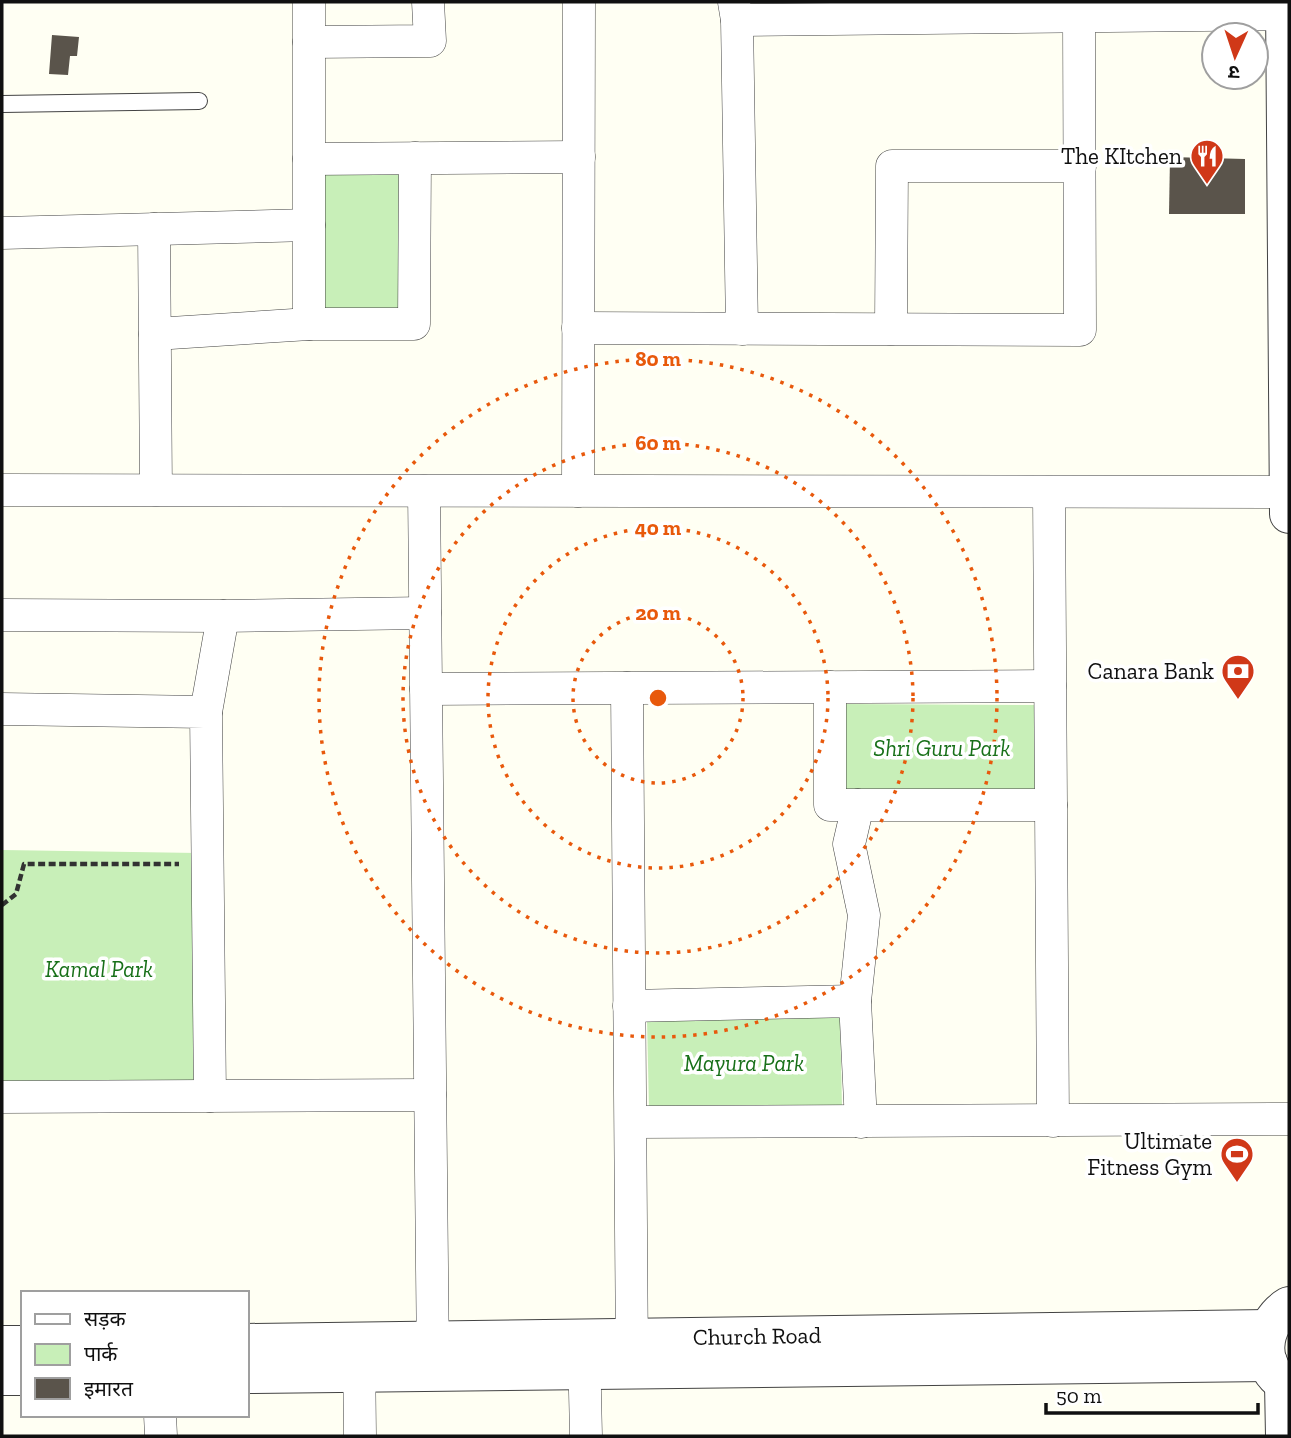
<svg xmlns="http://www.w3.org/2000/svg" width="1291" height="1438" font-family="'Zilla Slab','Noto Sans Devanagari',serif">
  <rect width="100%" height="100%" fill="#fffff3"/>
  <g fill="#c8efb8">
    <polygon points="317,169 404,170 404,315 316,314"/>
    <polygon points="844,704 1040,705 1040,791 844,790"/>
    <polygon points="2,850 198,853 196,1086 2,1088"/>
    <polygon points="840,1017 842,1106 649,1109 647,1020"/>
  </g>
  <g fill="#5a544b">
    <polygon points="52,35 79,37 77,56 70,56 68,75 49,74"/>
    <polygon points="1170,157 1245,159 1245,214 1169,214"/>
  </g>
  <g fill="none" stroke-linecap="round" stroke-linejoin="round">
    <defs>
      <polyline id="service" points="2,104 199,101"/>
      <g id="minor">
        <polyline points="734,2 737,20 742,329"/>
        <polyline points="737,20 1289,14"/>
        <polyline points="309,42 430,41 428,2"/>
        <polyline points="309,159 579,157"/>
        <polyline points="154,229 156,490"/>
        <polyline points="2,233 309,225"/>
        <polyline points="309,324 309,2"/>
        <polyline points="578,328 1080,330 1079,16"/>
        <polyline points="891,329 892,166 1080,166"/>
        <polyline points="155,334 309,324 414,324 415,158"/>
        <polyline points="2,490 1289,492"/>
        <polyline points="424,491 433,1364"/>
        <polyline points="578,491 579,2"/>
        <polyline points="1049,492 1053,1121"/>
        <polyline points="2,615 223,616 425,613"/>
        <polyline points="830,687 830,805 1051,805"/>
        <polyline points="627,688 632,1362"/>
        <polyline points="426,689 1050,686"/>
        <polyline points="2,709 206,712 210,1096"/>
        <polyline points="206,712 223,616"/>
        <polyline points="855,1001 864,915 849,844 858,805"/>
        <polyline points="629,1006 855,1001 861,1122"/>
        <polyline points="2,1097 430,1095"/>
        <polyline points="631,1122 1289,1119"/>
        <polyline points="584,1347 586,1436"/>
        <polyline points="359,1350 360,1436"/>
        <polyline points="160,1415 161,1436"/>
      </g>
      <g id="tertiary">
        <polyline points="1285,2 1289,514"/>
        <path d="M1289,1306c-29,17 -34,64 0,79"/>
        <polyline points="247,1343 1268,1329"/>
        <polyline points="2,1345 23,1345"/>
        <polyline points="247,1374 1268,1362"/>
        <polyline points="2,1376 23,1376"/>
        <polyline points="1284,1383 1285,1436"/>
      </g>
    </defs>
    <use href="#service" stroke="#434343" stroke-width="18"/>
    <use href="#minor" stroke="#434343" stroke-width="33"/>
    <use href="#tertiary" stroke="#434343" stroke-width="40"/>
    <polyline stroke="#323232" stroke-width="4.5" stroke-dasharray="7 3.5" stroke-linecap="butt" points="2,905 16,894 24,864 179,864"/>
    <use href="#service" stroke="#fff" stroke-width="16"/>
    <use href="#minor" stroke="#fff" stroke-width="32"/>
    <use href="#tertiary" stroke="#fff" stroke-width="38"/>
  </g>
  <g fill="none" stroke="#e8590c" stroke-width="3.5" stroke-dasharray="3.5 7">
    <circle cx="658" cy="698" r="85"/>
    <circle cx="658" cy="698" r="170"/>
    <circle cx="658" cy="698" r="255"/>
    <circle cx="658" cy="698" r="339"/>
  </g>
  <defs>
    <symbol id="restaurant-pin" viewBox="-11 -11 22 30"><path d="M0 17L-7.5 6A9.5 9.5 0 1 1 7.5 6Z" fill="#d03818" stroke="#fff"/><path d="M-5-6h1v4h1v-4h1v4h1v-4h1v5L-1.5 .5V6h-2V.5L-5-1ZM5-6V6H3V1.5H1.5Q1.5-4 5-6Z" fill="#fff"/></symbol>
    <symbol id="bank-pin" viewBox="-11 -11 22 30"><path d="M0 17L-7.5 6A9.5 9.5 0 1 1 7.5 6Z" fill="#d03818" stroke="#fff"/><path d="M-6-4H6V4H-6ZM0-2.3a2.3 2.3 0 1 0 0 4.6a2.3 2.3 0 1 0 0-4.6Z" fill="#fff"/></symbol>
    <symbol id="stadium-pin" viewBox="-11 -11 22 30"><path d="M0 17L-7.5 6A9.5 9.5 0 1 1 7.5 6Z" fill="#d03818" stroke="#fff"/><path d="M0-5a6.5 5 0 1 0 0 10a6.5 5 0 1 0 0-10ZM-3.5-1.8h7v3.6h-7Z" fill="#fff"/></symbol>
  </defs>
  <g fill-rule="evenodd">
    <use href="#restaurant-pin" x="1188" y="137" width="38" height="52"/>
    <use href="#bank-pin" x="1219" y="652" width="38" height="52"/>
    <use href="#stadium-pin" x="1218" y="1135" width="38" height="52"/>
  </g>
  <g text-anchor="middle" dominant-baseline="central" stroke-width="7" stroke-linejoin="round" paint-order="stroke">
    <g font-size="23" fill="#101010" stroke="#fff" text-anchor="end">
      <text x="1182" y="156">The KItchen</text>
      <text x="1214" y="671">Canara Bank</text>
      <text x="1212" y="1141">Ultimate<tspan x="1212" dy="26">Fitness Gym</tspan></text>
    </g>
    <g font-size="23" font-style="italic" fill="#187019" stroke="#fff">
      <text x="942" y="748">Shri Guru Park</text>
      <text x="99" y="969">Kamal Park</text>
      <text x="744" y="1063">Mayura Park</text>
    </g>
    <g font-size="23" fill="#101010" stroke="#fff">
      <text transform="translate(757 1336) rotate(-1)">Church Road</text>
    </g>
  </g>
  <circle cx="658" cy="698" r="10" fill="#e8590c" stroke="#fff" stroke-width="3.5"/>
  <g font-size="21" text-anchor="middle" font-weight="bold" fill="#e8590c" stroke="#fff" stroke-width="7" stroke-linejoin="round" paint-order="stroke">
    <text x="658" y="366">80 m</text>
    <text x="658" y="450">60 m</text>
    <text x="658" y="535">40 m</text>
    <text x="658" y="620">20 m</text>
  </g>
  <rect width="1291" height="1438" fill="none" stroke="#101010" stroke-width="7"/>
  <rect x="21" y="1291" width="228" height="126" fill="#ffffff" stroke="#9f9f9f" stroke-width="2"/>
  <rect x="35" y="1314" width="35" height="10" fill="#ffffff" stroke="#9f9f9f" stroke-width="2"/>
  <text x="84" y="1326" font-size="21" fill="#101010">सड़क</text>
  <rect x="35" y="1344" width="35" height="21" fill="#c8efb8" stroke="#9f9f9f" stroke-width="2"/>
  <text x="84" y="1361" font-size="21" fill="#101010">पार्क</text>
  <rect x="35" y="1378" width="35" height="21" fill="#5a544b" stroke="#9f9f9f" stroke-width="2"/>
  <text x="84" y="1396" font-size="21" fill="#101010">इमारत</text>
  <g transform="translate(1235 56) rotate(183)"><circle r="33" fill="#ffffff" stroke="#9f9f9f" stroke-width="2"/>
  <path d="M0-5L12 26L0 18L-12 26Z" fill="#d03818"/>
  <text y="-10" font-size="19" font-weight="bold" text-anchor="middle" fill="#101010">उ</text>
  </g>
  <path d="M1046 1403v10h212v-10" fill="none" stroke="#101010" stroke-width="3.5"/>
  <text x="1056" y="1403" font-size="21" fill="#101010" stroke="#ffffff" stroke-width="5" paint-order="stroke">50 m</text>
</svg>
